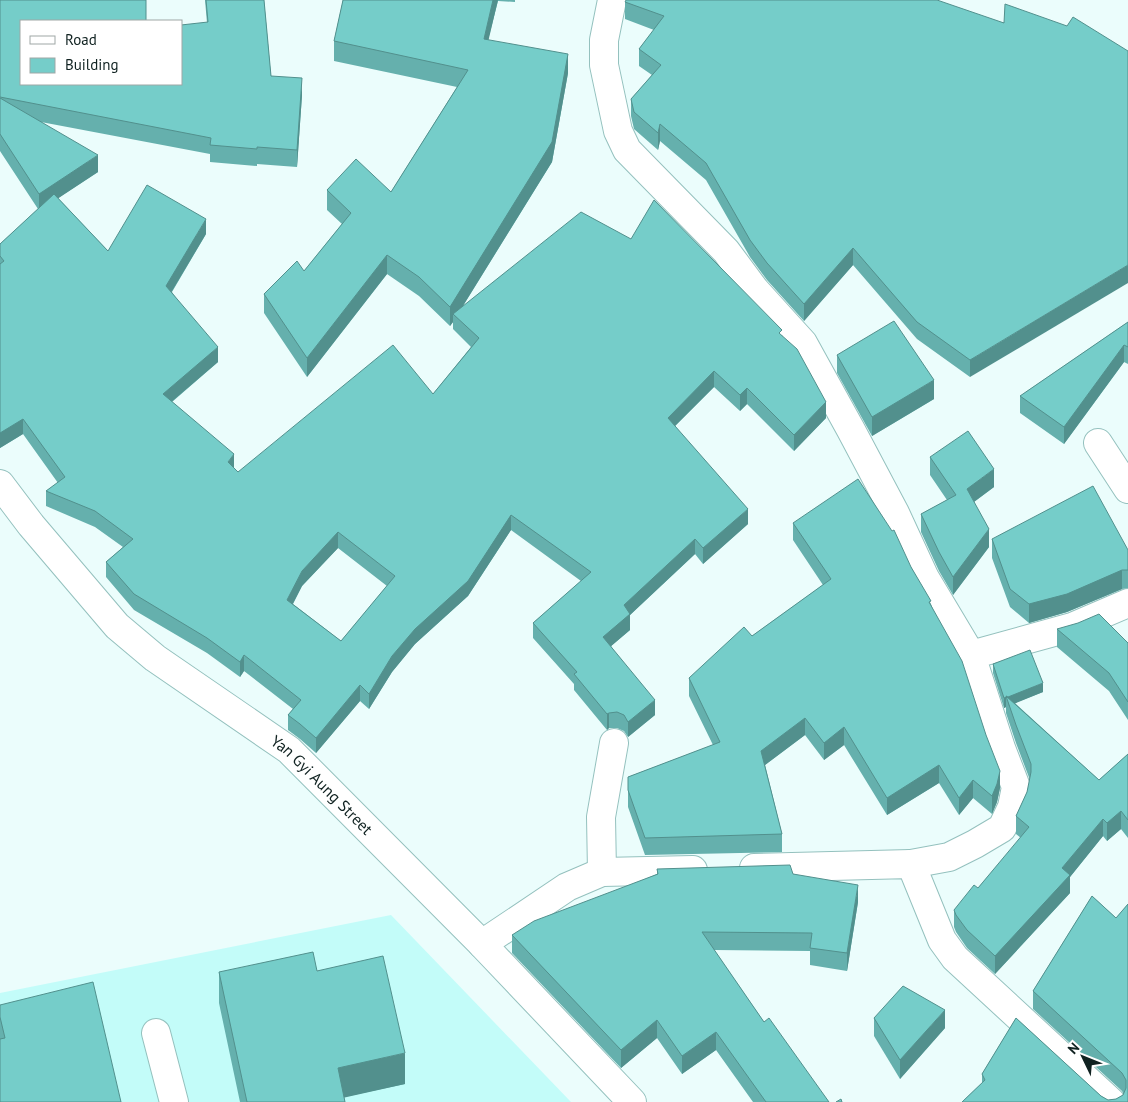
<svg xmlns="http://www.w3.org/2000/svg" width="1128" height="1102" font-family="'PT Sans',sans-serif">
  <rect width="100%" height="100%" fill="#ebfdfc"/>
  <polygon fill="#c3fcf9" points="391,915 571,1102 0,1102 0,993"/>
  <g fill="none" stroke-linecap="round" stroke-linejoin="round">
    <defs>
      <g id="street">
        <polyline points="612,0 604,40 604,65 618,131 627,150 726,251 755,290 803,343 851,430 895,513 925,578 971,655 1001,748 1016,787 1012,807 1002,828 975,844 949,857 911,864"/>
        <polyline points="1098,443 1128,489"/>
        <path id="s1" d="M0,484l31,41 86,101 38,32 134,92 193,194 150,158"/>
        <polyline points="971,655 1072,627 1128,603"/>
        <polyline points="754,868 911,864 942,940 955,958 1111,1102"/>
        <polyline points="602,872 601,817 614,743"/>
        <polyline points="482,944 567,887 602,872 693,870"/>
        <polyline points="156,1033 174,1102"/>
      </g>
    </defs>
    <use href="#street" stroke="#94c1be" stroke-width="30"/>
    <use href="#street" stroke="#fff" stroke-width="28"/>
  </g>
  <g fill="#65b0ad" fill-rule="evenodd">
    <path d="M0,0l21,84 186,-61 -2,-23h59l7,76 31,19 -5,72 -40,-3v2l-47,-4v-8l-169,-32 57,50 -40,26 50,53 98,-17 -34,58 46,70 -46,40 66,70 195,-78 38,-47 -18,-18v-7l-3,4 -31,-30 -32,-22 -80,103 -43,-64v-19l40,-23 38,-47 -15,-14v-20l64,2 66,-105 -123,-26v-20l9,-41h172v2l-17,-1 -10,39 80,33 -16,89 -89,144 319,29 44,83 -32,33 -47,-47 -7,7 -26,-24 -39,39 73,98 -45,40 -8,-10 -65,61v15l-19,16 44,69 -27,22 -4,-6 -7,-3h-8l-2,2 -33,-40v-6l-41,-46v-15l48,-42 -70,-51 -43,66 -53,48 -23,28 -23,37 -9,-8 -44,52 -16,-14 -12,-9v-15l5,-6 -49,-38 -4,6 -33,-24 -73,-43 -28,-33v-15l17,-15 -28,-20 -49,-21v-15l12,-8 -35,-49 -23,14v-204l38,-35 -38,-58zM338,548l49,38 -46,55 -48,-37 9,-18z"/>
    <polygon points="625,2 1067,26 970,377 917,339 853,265 804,321 767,280 750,257 706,180 660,141 658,150 634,129 631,116 631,99 652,75 639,66 639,49 654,30 625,19"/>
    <polygon points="1128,322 1128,364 1124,362 1064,444 1020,413 1020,396"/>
    <polygon points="837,355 934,399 872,436 837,373"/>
    <polygon points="930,457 994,487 974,502 989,547 953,595 939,571 921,532 921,514 947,500 930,475"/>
    <polygon points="793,523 911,567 931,604 1000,788 997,802 992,814 973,798 959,815 939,783 887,815 844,745 824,760 805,735 765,765 782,834 782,852 645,855 628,807 628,777 713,745 689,696 689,678 752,636 823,585 793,540"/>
    <polygon points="992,539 1128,550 1128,588 1122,589 1067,612 1029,623 1010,607 992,558"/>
    <polygon points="1057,629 1128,643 1128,720 1109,691 1057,647"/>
    <polygon points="993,664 1043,692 1015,703 1099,780 1128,754 1128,838 1121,829 1107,841 1103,836 1070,877 1070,893 995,974 967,948 956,932 954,927 954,910 978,888 1021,838 1016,834 1016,816 1027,792 1030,780 1016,743 1006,713 1006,707 1004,708 993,673"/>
    <polygon points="657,869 793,874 858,902 847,971 810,965 810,951 714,950 764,1022 829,1102 753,1102 716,1050 682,1074 657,1038 621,1068 512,953 512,935 657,874"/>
    <polygon points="1092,896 1116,918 1128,904 1128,1102 962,1102 982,1083 982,1074 1016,1018 1101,1096 1108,1100 1116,1099 1123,1095 1123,1093 1122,1091 1033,1009 1033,991"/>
    <polygon points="317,971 405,1084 344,1097 345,1102 240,1102 219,1003 219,972"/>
    <polygon points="0,1005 121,1102 0,1102"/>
    <polygon points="874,1018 945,1028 900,1079 874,1036"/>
  </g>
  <g fill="#52908d">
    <polygon points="493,0 498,0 484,59 484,39"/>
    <polygon points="568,54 568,73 552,162 456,317 453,314 453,322 450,326 450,307"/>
    <polygon points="302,78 302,95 297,167 297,150"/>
    <polygon points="660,124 660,141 658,150 658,133"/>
    <polygon points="98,155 98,172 39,211 39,194"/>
    <polygon points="206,219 206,234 166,301 166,286"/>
    <polygon points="853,248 853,265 804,321 804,304"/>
    <polygon points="387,255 387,274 307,377 307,358"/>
    <polygon points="1128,265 1128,283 970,377 970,360"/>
    <polygon points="1124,345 1124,362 1064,444 1064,427"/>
    <polygon points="218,347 218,362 163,409 163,394"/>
    <polygon points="714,371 714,387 668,433 668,418"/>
    <polygon points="934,380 934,399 872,436 872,417"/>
    <polygon points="747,388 747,404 740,411 740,395"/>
    <polygon points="826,402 826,418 794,451 794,435"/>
    <polygon points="23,419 23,434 0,448 0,433"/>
    <polygon points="234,454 234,470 228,462"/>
    <polygon points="994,469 994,487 967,507 967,489"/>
    <polygon points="748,509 748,524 703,564 703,548"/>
    <polygon points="511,515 511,530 468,596 415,644 392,672 369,709 369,694 392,656"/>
    <polygon points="989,529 989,547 953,595 953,577"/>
    <polygon points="338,532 338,548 302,586 287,615 287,600 302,571"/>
    <polygon points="695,539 695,554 630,615 630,630 603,653 603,637 624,605"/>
    <polygon points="1122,570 1122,589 1067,612 1029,623 1029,604"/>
    <polygon points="244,655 244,671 240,677 240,662"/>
    <polygon points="1043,683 1043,692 1009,706 1007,697"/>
    <polygon points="360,685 360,701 316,753 316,738"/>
    <polygon points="1006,697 1006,707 1004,708 1004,698"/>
    <polygon points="655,700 655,715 628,737 628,722"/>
    <polygon points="609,713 609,728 607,730 607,714"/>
    <polygon points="805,718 805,735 761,768 761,751"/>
    <polygon points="844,727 844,745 824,760 824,743"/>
    <polygon points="939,765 939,783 887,815 887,798"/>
    <polygon points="1000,771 1000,788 997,802 992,814 992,796"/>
    <polygon points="973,780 973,798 959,815 959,798"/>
    <polygon points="1121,811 1121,829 1107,841 1107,823"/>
    <polygon points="1103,819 1103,836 1070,877 1070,893 995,974 995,956 1062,868"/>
    <polygon points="858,885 858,902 847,971 847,953"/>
    <polygon points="945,1010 945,1028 900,1079 900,1060"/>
    <polygon points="657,1020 657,1038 621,1068 621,1050"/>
    <polygon points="716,1032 716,1050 682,1074 682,1056"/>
    <polygon points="405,1053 405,1084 338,1099 338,1068"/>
  </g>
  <g fill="#75cdc9" stroke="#52908d" fill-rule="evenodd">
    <polygon points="0,0 146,0 146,21 21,21 21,84 181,84 181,25 208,22 206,0 264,0 271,76 302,78 297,150 257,147 257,149 210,145 211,138 0,97"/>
    <polygon points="343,0 493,0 484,39 568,54 552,142 450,307 419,277 387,255 307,358 264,294 297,261 304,271 351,213 327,190 356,159 391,192 468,70 334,41"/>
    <polygon points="626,0 937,0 1004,23 1005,4 1067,26 1073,17 1128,51 1128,265 970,360 917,322 853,248 804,304 767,263 750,240 706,163 660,124 658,133 634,112 631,99 661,65 639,49 664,16 625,2"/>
    <polygon points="0,98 98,155 39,194 0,134"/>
    <path d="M147,185l59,34 -40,67 52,61 -55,47 71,60 -6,8 10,10 155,-127 40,49 46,-56 -26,-24 128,-102 50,27 23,-39 128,130 -3,3 18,16 29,53 -32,33 -47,-47 -7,7 -26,-24 -46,47 80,91 -45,39 -8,-9 -71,66 6,9 -27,23 52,63 -27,22 -4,-7 -7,-3 -8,1 -2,1 -33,-40 3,-2 -44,-49 58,-51 -80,-57 -43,66 -53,48 -23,27 -23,38 -9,-9 -44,53 -16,-14 -12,-9 13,-15 -57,-45 -4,7 -33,-24 -73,-44 -28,-32 27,-23 -38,-28 -49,-20 19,-14 -42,-58 -23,14v-169l4,-3 -4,-5v-12l54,-50 54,57zM338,532l57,44 -54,65 -54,-41 15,-29z"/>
    <polygon points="894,321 934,380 872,417 837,355"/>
    <polygon points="1128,322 1128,347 1124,345 1064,427 1020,396"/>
    <polygon points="968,431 994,469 967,489 989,529 953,577 939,552 921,514 956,495 930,457"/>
    <polygon points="858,479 892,531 894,530 911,567 931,601 929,602 962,661 986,735 1000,771 997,784 992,796 973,780 959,798 939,765 887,798 844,727 824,743 805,718 761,751 782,834 645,838 628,790 628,777 720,742 689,678 744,627 752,636 831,579 793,523"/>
    <polygon points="1093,486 1128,550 1128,570 1122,570 1067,594 1029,604 1010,589 992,539"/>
    <polygon points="1099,614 1128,643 1128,702 1109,673 1057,629 1078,623"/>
    <polygon points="1030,650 1043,683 1008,697 1006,696 1007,697 1004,698 993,664"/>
    <polygon points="1006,696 1099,780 1128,754 1128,820 1121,811 1107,823 1103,819 1062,868 1070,875 995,956 967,930 956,915 954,910 974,885 978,888 1029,827 1016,816 1027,792 1031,772 1031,764 1016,725"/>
    <polygon points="790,865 793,874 858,885 847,953 810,948 812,933 702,932 764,1022 769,1018 829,1102 766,1102 716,1032 682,1056 657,1020 621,1050 512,935 534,921 658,874 657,869"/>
    <polygon points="1092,896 1116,918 1128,904 1128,1102 962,1102 985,1080 982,1074 1016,1018 1101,1096 1108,1100 1116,1099 1123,1095 1126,1088 1126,1080 1122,1073 1033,991"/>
    <polygon points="313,952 317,971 383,956 405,1053 338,1068 345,1102 247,1102 219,972"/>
    <polygon points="93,982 121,1102 0,1102 0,1039 5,1038 0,1017 0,1005"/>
    <polygon points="903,986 945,1010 900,1060 874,1018"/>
    <polygon points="841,1099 842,1102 836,1102"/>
  </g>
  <g text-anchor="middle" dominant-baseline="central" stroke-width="4" stroke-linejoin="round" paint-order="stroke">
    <g font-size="16" fill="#102221" stroke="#fff">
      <text stroke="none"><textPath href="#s1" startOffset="444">Yan Gyi Aung Street</textPath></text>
    </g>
  </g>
  <rect x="20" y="20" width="162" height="65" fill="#ffffff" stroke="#9fa7a6"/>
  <rect x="30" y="36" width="25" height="8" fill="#ffffff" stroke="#9fa7a6"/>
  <text x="65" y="45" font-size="15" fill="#102221">Road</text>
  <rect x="30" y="58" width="25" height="15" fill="#75cdc9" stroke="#9fa7a6"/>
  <text x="65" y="70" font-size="15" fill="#102221">Building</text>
  <g transform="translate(1083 1057) rotate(313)" stroke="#ffffff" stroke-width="4" paint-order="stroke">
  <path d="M0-4L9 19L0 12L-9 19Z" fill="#102221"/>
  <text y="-8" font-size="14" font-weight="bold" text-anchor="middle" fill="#102221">N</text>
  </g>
</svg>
